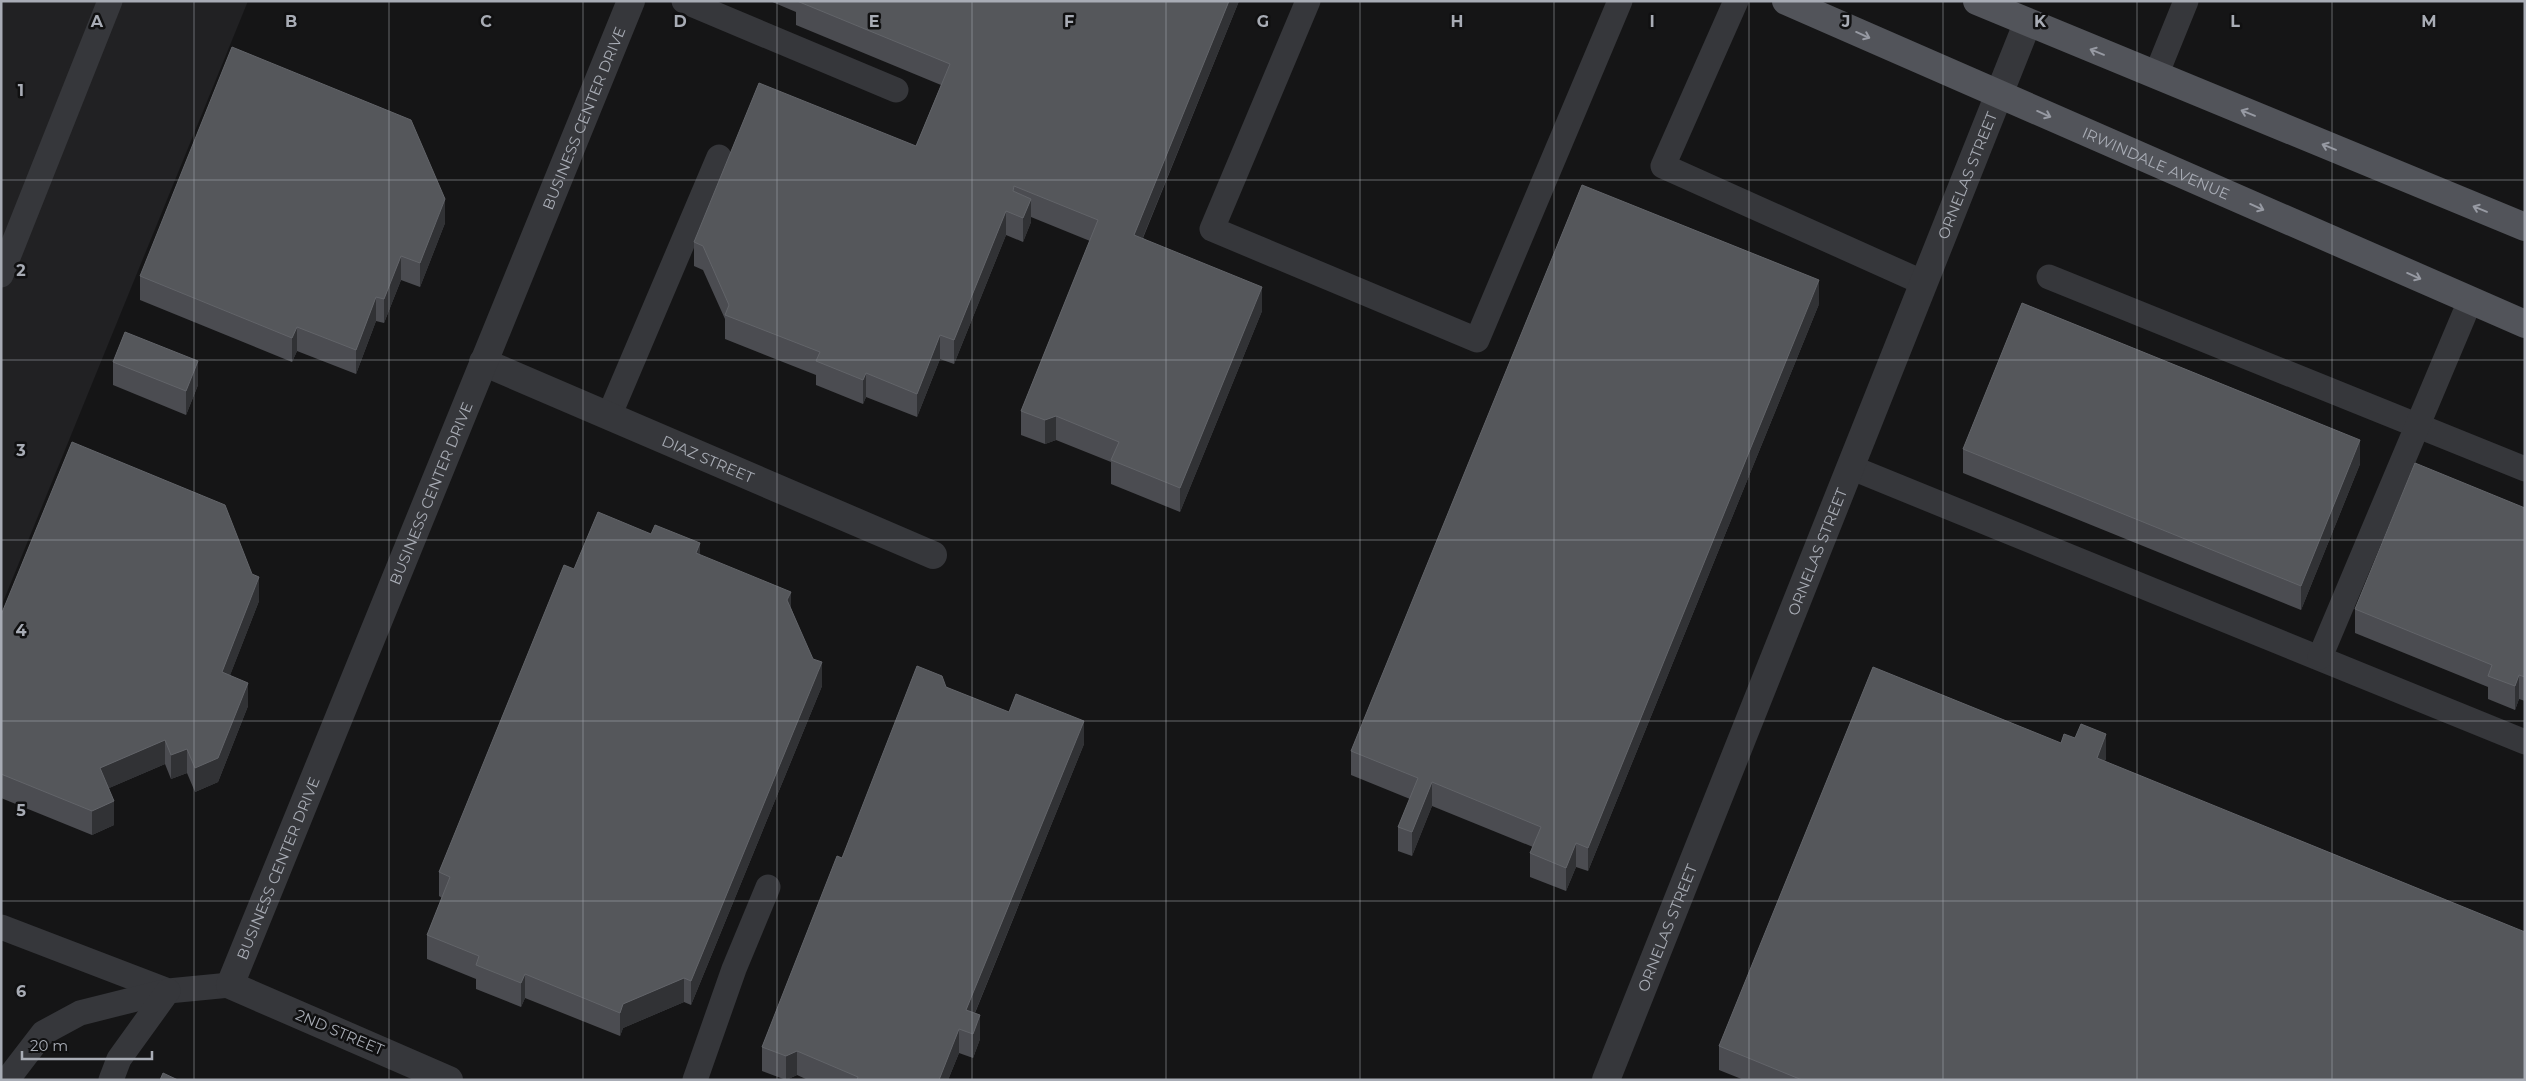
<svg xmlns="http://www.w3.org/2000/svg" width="2526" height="1081" font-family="Montserrat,sans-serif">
  <rect width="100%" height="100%" fill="#151516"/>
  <polygon fill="#212123" points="1,1 248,1 1,607"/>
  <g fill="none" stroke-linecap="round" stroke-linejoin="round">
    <g stroke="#36373b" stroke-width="25">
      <polyline points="684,1 896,90"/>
      <polyline points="1308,1 1212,229 1477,340 1620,1"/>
      <polyline points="1736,1 1663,166 1924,283"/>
      <polyline points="2156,75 2186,1"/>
      <polyline points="1,275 110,1"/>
      <polyline points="2049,277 2525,469"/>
      <polyline points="609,416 719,157"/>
      <polyline points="1850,467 2525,742"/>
      <polyline points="2320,657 2470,301"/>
      <polyline points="1,927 168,991 230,985"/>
      <polyline points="7,1080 43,1033 80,1013 168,991"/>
      <polyline points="111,1080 119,1059 168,991"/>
      <polyline points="695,1080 734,969 768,887"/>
    </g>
    <g stroke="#36373b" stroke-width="28">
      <path id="s1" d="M483,362l450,193"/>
      <path id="s2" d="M449,1080l-219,-95 401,-984"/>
      <path id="s3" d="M1606,1080l421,-1056"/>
    </g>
    <g stroke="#52545a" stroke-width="28">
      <path id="s4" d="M1786,1l739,323"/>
      <polyline points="1977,1 2525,227"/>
    </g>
  </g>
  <g fill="#4b4c51">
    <polygon points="770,1 1239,1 1143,238 1262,311 1180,512 1111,484 1111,462 1056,440 1045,444 1021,435 1021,411 1090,241 1031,217 1031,222 1023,242 1006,235 954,364 940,359 917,417 866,397 863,404 816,385 816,375 725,339 725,319 703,270 694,266 694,242 916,146 941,85 796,25 796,12"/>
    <polygon points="445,223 420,287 401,280 384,323 376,321 356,374 297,351 292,362 140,300 140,276"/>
    <polygon points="1819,304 1588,871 1576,867 1566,891 1530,877 1530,853 1533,847 1432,806 1412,856 1398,851 1398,827 1410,799 1351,775 1351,751"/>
    <polygon points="113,362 198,385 186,415 113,385"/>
    <polygon points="1963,449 2360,464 2301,610 1963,473"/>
    <polygon points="2525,508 2525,701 2519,699 2515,710 2488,699 2488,687 2355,633 2355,609"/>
    <polygon points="700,555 791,608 822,686 691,1005 684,1002 623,1028 620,1036 525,998 521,1007 476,989 476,979 427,959 427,935 442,898 439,896 439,872 574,569"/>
    <polygon points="259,601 230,675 248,706 218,782 195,792 187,773 171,779 165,764 109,788 114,825 92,835 1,798 1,615"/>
    <polygon points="946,687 1084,744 975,1013 980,1039 973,1058 959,1053 948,1080 808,1080 797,1075 786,1080 762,1071 762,1047 842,858"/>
    <polygon points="2061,743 2106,758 2105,761 2525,1080 1744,1080 1719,1070 1719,1046"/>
  </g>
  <g fill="#313235">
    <polygon points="1229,1 1239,1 1134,259 1134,235"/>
    <polygon points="445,199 445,223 420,287 420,263"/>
    <polygon points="1031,199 1031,222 1023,242 1023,218"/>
    <polygon points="1006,211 1006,235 954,364 954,340"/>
    <polygon points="401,256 401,280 384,323 384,299"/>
    <polygon points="1819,280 1819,304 1588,871 1588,848"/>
    <polygon points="1262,287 1262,311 1180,512 1180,488"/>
    <polygon points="376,297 376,321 356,374 356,350"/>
    <polygon points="297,327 297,351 292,362 292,338"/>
    <polygon points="940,335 940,359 917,417 917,394"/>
    <polygon points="198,361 198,385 186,415 186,391"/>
    <polygon points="866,373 866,397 863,404 863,380"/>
    <polygon points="1056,416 1056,440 1045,444 1045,420"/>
    <polygon points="2360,440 2360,464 2301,610 2301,586"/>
    <polygon points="700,543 700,567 696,553"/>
    <polygon points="259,577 259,601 222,696 222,672"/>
    <polygon points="791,592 791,615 787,600"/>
    <polygon points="822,662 822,686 691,1005 691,981"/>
    <polygon points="2519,675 2519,699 2515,710 2515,686"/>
    <polygon points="248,683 248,706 218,782 195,792 195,768"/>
    <polygon points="1084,721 1084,744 967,1032 966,1010"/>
    <polygon points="2106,734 2106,758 2097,781 2097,758"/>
    <polygon points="165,740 165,764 100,792 100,768"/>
    <polygon points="187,749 187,773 171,779 171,755"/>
    <polygon points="1432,782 1432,806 1412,856 1412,832"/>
    <polygon points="114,801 114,825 92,835 92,811"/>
    <polygon points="1576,843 1576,867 1566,891 1566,868"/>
    <polygon points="525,974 525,998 521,1007 521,983"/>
    <polygon points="684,978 684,1002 623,1028 620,1036 620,1013 623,1004"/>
    <polygon points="980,1015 980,1039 973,1058 973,1034"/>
    <polygon points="959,1029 959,1053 948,1080 939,1080"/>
    <polygon points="797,1051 797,1075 786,1080 786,1056"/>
  </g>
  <g fill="#55575b" stroke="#626469">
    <polygon points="797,1 1229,1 1134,235 1262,287 1180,488 1111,460 1119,442 1056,416 1045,420 1021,411 1098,220 1014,186 1013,191 1031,199 1023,218 1006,211 954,340 940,335 917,394 866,373 863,380 816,361 820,352 725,315 729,305 703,246 694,242 759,83 916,146 950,64"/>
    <polygon points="232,47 411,120 445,199 420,263 401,256 384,299 376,297 356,350 297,327 292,338 140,276"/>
    <polygon points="1582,185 1819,280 1588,848 1576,843 1566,868 1530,853 1541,827 1432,782 1412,832 1398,827 1418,778 1351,751"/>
    <polygon points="2022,303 2360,440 2301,586 1963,449"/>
    <polygon points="125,332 198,361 186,391 113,362"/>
    <polygon points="72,442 225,505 252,574 259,577 222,672 248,683 218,758 195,768 187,749 171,755 165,740 100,768 114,801 92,811 1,774 1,615"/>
    <polygon points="2415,463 2525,508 2525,677 2519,675 2515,686 2488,676 2492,665 2355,609"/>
    <polygon points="598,512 651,534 655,525 700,543 696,553 791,592 787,600 813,659 822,662 691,981 684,978 623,1004 620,1013 525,974 521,983 476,965 479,956 427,935 450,877 439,872 564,565 574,569"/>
    <polygon points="917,666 942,676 946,687 1009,712 1016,694 1084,721 966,1010 980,1015 973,1034 959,1029 939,1080 857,1080 858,1077 797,1051 786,1056 762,1047 837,856 842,858"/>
    <polygon points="1873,667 2061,743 2064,734 2075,738 2081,724 2106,734 2097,758 2525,932 2525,1080 1802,1080 1719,1046"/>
    <polygon points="163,1073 178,1080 160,1080"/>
  </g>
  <defs><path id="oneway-shaft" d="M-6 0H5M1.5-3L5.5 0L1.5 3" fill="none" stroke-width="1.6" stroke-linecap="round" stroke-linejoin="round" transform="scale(1.25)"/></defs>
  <g stroke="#979aa3">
    <use href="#oneway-shaft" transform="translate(1863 35) rotate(24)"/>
    <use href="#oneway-shaft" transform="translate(2097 52) rotate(-158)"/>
    <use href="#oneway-shaft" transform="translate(2248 113) rotate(-158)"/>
    <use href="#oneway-shaft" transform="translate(2044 114) rotate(24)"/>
    <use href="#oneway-shaft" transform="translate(2329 147) rotate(-158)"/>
    <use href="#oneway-shaft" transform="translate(2257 207) rotate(24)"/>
    <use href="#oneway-shaft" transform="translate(2480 209) rotate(-158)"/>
    <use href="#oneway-shaft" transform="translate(2414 276) rotate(24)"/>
  </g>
  <path fill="none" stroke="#a8acb5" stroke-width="1" stroke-opacity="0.55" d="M194,1v1079M389,1v1079M583,1v1079M777,1v1079M972,1v1079M1166,1v1079M1360,1v1079M1554,1v1079M1749,1v1079M1943,1v1079M2137,1v1079M2332,1v1079M1,180h2524M1,360h2524M1,540h2524M1,721h2524M1,901h2524"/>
  <g text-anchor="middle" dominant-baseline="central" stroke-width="5" stroke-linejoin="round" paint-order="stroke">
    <g font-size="15" fill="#a8acb5" stroke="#101011">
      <text stroke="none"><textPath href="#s2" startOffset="1175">BUSINESS CENTER DRIVE</textPath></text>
      <text stroke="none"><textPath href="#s4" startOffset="404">IRWINDALE AVENUE</textPath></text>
      <text stroke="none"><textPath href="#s3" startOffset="974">ORNELAS STREET</textPath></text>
      <text stroke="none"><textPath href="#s1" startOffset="245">DIAZ STREET</textPath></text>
      <text stroke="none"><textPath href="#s2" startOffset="770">BUSINESS CENTER DRIVE</textPath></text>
      <text stroke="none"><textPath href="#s3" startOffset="569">ORNELAS STREET</textPath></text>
      <text stroke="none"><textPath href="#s2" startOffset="365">BUSINESS CENTER DRIVE</textPath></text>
      <text stroke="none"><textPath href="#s3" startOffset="164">ORNELAS STREET</textPath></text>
      <text transform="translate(340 1032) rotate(23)">2ND STREET</text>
    </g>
  </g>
  <g font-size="16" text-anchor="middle" font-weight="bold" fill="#a8acb5" stroke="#101011" stroke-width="5" stroke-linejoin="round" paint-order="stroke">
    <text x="97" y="27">A</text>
    <text x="291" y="27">B</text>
    <text x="486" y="27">C</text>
    <text x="680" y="27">D</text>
    <text x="874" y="27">E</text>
    <text x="1069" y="27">F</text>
    <text x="1263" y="27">G</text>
    <text x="1457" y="27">H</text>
    <text x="1652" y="27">I</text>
    <text x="1846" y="27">J</text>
    <text x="2040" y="27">K</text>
    <text x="2235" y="27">L</text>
    <text x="2429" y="27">M</text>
    <text x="21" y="96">1</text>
    <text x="21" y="276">2</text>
    <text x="21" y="456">3</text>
    <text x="21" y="636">4</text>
    <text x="21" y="816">5</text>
    <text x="21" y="997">6</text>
  </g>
  <rect width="2526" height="1081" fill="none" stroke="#a8acb5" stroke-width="5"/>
  <path d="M22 1051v8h130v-8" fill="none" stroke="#a8acb5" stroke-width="2.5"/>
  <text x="30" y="1051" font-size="15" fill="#a8acb5" stroke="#101011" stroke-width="4" paint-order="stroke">20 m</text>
</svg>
